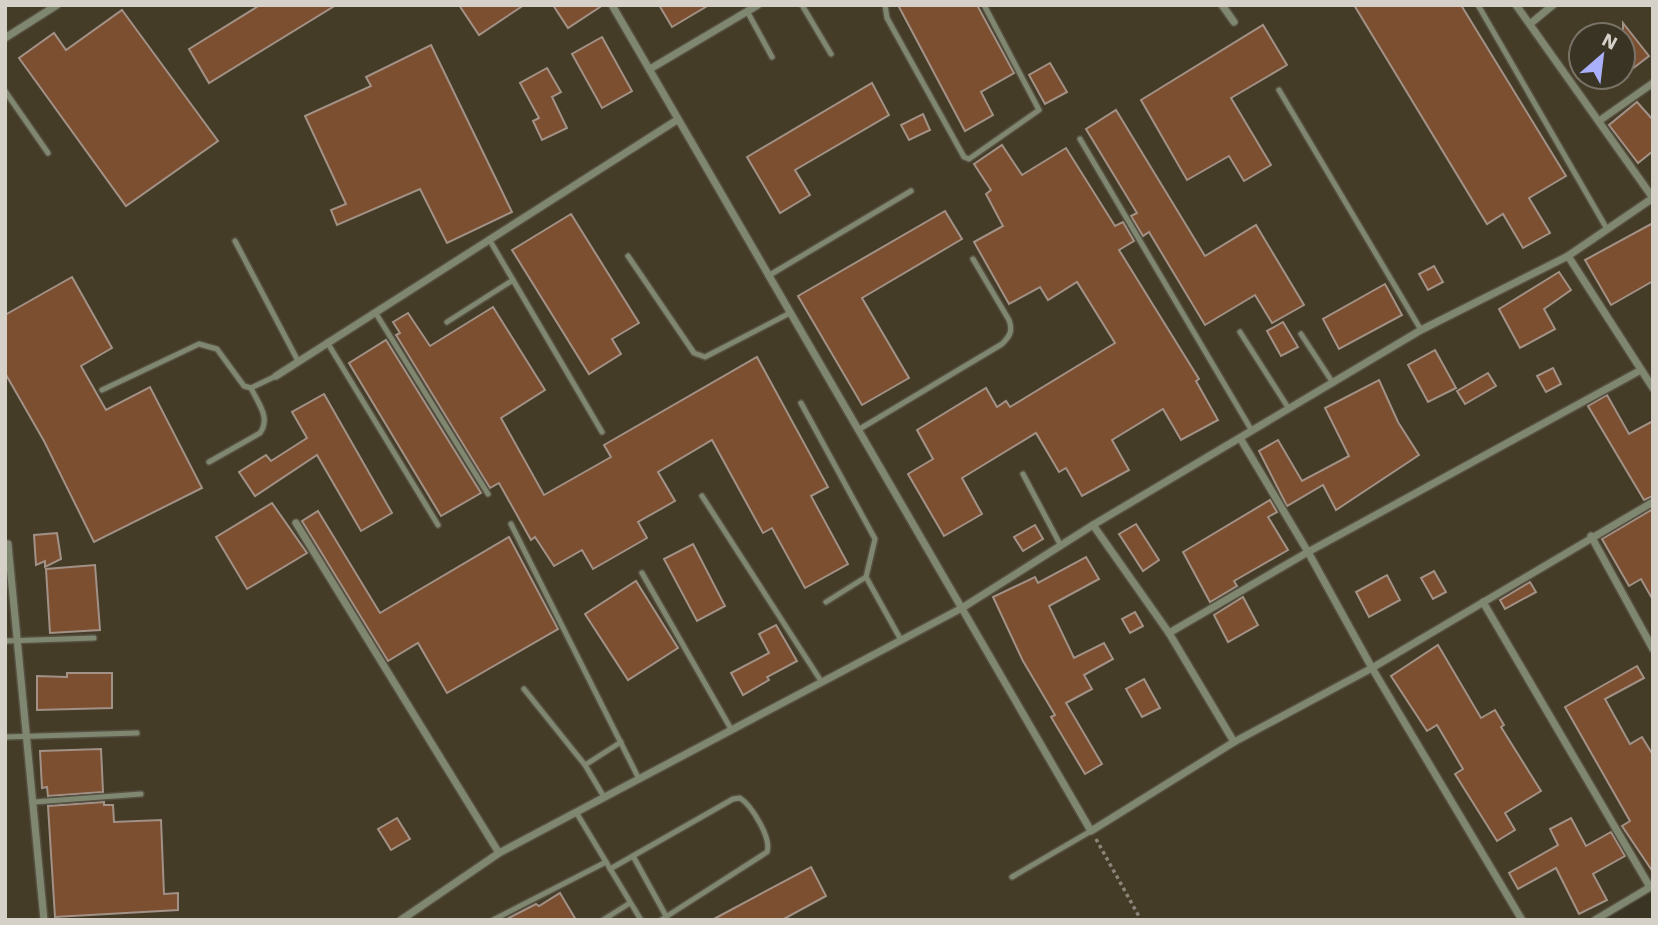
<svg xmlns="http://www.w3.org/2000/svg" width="1658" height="925" font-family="'Work Sans',sans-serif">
  <rect width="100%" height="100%" fill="#3a3425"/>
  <path fill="#453c27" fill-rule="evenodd" d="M5,5h1648v887l-60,28h-1588zM1581,35h42v42h-42z"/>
  <g fill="#7c4f31" stroke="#a29186" stroke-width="2">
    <polygon points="260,5 336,5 209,83 189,49"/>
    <polygon points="459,5 524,5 479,35"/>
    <polygon points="553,5 603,5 568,28"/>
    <polygon points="659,5 709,5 672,27"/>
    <polygon points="898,5 977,5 1014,73 981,92 993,115 965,131"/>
    <polygon points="1354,5 1461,5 1566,176 1529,198 1550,233 1523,248 1503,214 1487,224"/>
    <polygon points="122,10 218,141 126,206 19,58 54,33 66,50"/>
    <polygon points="1623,23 1649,56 1623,76"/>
    <polygon points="1263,25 1287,65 1231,98 1271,165 1244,181 1229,156 1187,180 1141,100"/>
    <polygon points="602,37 632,91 602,108 572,54"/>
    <polygon points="431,45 512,212 447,243 420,189 337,225 331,210 346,204 305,116 371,86 366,77"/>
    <polygon points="1050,63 1067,92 1045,104 1029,75"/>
    <polygon points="547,68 561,92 552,97 567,128 542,140 533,121 539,118 520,83"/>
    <polygon points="872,83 889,115 795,170 810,195 780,213 747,157"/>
    <polygon points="1637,102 1653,120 1653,151 1638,163 1609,125"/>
    <polygon points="1116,110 1205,256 1256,225 1304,305 1272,323 1255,295 1205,325 1149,232 1143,236 1131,216 1137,213 1086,129"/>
    <polygon points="923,114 930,130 909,140 901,125"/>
    <polygon points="1002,145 1022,175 1066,148 1115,226 1123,222 1134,241 1119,250 1199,379 1196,381 1218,420 1181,440 1163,409 1112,440 1129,470 1082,496 1066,468 1059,472 1036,433 962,478 982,514 944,536 908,474 933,459 917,430 986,388 997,407 1006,401 1010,407 1115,343 1077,282 1048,300 1040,287 1009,304 974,242 1003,226 986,194 991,190 974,164"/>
    <polygon points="945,211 962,239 862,298 909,378 862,405 798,296"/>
    <polygon points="571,214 639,323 612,339 621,354 589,374 512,250"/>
    <polygon points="1653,223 1653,281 1611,305 1585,260"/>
    <polygon points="1434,266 1443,282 1428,290 1419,274"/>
    <polygon points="1559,272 1571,290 1544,309 1555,329 1520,348 1499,309"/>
    <polygon points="72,277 112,348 81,366 106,410 150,387 202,488 94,542 44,441 5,373 5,315"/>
    <polygon points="1385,284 1402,315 1339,349 1323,319"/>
    <polygon points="493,307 545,390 501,418 544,495 611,457 604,445 757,357 828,487 811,496 848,564 805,588 772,528 763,533 712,440 658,472 675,501 638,522 647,538 593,569 582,550 554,566 535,537 531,540 499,483 490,488 396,335 400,333 393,322 408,313 430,346"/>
    <polygon points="1283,322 1298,347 1281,356 1267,331"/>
    <polygon points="386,340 481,493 441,516 349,363"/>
    <polygon points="1435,350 1456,388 1428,402 1408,365"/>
    <polygon points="1553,368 1561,384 1546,392 1537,376"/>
    <polygon points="1488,373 1496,386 1465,404 1457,391"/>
    <polygon points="1379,380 1398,422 1419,455 1336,510 1323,485 1287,506 1259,451 1278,440 1302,481 1349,456 1325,408"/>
    <polygon points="324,394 392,513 361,531 317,455 255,496 239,472 266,455 271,461 307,438 292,412"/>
    <polygon points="1607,395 1629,434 1653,421 1653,496 1644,500 1588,406"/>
    <polygon points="1270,500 1277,512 1268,517 1288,550 1234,581 1237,586 1210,602 1183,552"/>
    <polygon points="272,503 307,553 247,589 216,537"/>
    <polygon points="1653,509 1653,600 1641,579 1629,586 1602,539"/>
    <polygon points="318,511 380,613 509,537 558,629 447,693 418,643 388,661 302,521"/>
    <polygon points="1136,524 1159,560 1143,571 1119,534"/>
    <polygon points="1035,525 1043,539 1023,551 1014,537"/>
    <polygon points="57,533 61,559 45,567 45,561 36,565 34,535"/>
    <polygon points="693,544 725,606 697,621 664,559"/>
    <polygon points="1086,557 1099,579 1049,606 1074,658 1104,643 1113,659 1084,675 1092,689 1066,703 1102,764 1085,774 1051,717 1055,715 1023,661 993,597 1035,577 1038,583"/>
    <polygon points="95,565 100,630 50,633 46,569"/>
    <polygon points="1434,571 1446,592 1433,599 1421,578"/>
    <polygon points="1387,575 1400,600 1369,617 1356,592"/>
    <polygon points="636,581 678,648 628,680 585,614"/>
    <polygon points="1530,582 1536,592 1505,609 1500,600"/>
    <polygon points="1243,597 1258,625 1228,642 1214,615"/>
    <polygon points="1135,612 1143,626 1130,633 1122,619"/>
    <polygon points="776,625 797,661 767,677 769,680 743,695 731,673 769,653 759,634"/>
    <polygon points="1438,645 1481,718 1495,710 1504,725 1501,727 1541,791 1505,813 1515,830 1497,841 1455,774 1463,769 1437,725 1427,731 1391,676"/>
    <polygon points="1637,666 1644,678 1605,699 1630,744 1642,737 1653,755 1653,872 1622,826 1630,821 1565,707"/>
    <polygon points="67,673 112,673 112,708 37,710 37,676 67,677"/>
    <polygon points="1144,679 1160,708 1142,717 1126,689"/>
    <polygon points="101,749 103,792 48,796 47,787 42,788 40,751"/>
    <polygon points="104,802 104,805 113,805 114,822 161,820 164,894 178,893 178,910 55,917 48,806"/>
    <polygon points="397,818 410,839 391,850 378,829"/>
    <polygon points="1571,818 1586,846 1611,832 1625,856 1593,874 1607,900 1579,914 1556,868 1518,889 1509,873 1558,845 1550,829"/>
    <polygon points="811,867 826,896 782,920 712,920"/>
    <polygon points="560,893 576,920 505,920 536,904 539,906"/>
  </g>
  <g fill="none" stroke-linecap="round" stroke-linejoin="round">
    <defs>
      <g id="service">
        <polyline points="802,5 831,54"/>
        <polyline points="885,5 887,18 964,157 969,159 1039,110 984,5"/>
        <polyline points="1478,5 1607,229"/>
        <polyline points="747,11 772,57"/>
        <polyline points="1279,90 1421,330"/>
        <polyline points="5,91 48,153"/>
        <polyline points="1080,139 1252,431"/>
        <polyline points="489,239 602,432"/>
        <polyline points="235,241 298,361"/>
        <polyline points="628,256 694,353 705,357 790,313"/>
        <polyline points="768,276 911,191"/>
        <polyline points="375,312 488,494"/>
        <polyline points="447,322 513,280"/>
        <polyline points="1240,332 1289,409"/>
        <polyline points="1301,334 1333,383"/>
        <polyline points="327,342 438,525"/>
        <polyline points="102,390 199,344 217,349 244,386 251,388 276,376"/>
        <polyline points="801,403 875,539 866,577 901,640"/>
        <path d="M858,430l144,-86c8,-8 11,-13 7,-24l-36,-61"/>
        <path d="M209,462l51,-29c11,-15 -2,-30 -9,-45"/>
        <polyline points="1023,474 1061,546"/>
        <polyline points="702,496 821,681"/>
        <polyline points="511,524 639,779"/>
        <polyline points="642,573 731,729"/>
        <polyline points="826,602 866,577"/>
        <polyline points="5,641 94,638"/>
        <polyline points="524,689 585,765 604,797"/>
        <polyline points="5,737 137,733"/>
        <polyline points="585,765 621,742"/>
        <polyline points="34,802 141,794"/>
        <polyline points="576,812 641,920"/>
        <polyline points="633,856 666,916"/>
        <path d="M610,869l123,-70 7,-1c11,7 32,40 27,54l-106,68"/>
        <polyline points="1012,877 1091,831"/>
        <polyline points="493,920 606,862"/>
        <polyline points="603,920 630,903"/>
      </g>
      <g id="minor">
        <polyline points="612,5 1091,831 1234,742 1372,668 1653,502"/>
        <polyline points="1222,5 1234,22"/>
        <polyline points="1530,24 1553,5"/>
        <polyline points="5,38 57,5"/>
        <polyline points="650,69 758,5"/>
        <polyline points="1599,121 1653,83"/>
        <polyline points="1568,256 1653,388"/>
        <polyline points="276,376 677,120"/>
        <polyline points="1240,438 1308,552 1372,668 1522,920"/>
        <polyline points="296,523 499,853"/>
        <polyline points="1093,525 1169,633 1234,742"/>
        <polyline points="1591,536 1653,649"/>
        <polyline points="8,544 44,920"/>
        <polyline points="1483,602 1650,887"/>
        <polyline points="1169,633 1308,552 1641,370"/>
        <polyline points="401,920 499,853 962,608 1093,525 1421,330 1568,256 1653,198 1516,5"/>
        <polyline points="1595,920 1652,886"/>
      </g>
    </defs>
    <use href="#service" stroke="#565042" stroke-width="8"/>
    <use href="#minor" stroke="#565042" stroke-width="10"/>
    <polyline stroke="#8b867a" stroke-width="3.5" stroke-dasharray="3.5 3.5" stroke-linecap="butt" points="1096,839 1141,920"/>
    <use href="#service" stroke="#808771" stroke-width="5"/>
    <use href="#minor" stroke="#808771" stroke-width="7"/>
  </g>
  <rect width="1658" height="925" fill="none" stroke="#d5d1c8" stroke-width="14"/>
  <g transform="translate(1602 56) rotate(28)"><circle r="33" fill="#3a3425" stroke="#787366" stroke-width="2"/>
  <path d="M0-5L12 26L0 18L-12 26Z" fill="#aab0fc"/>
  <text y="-10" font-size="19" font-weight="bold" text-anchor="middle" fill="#d5d1c8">N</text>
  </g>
</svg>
